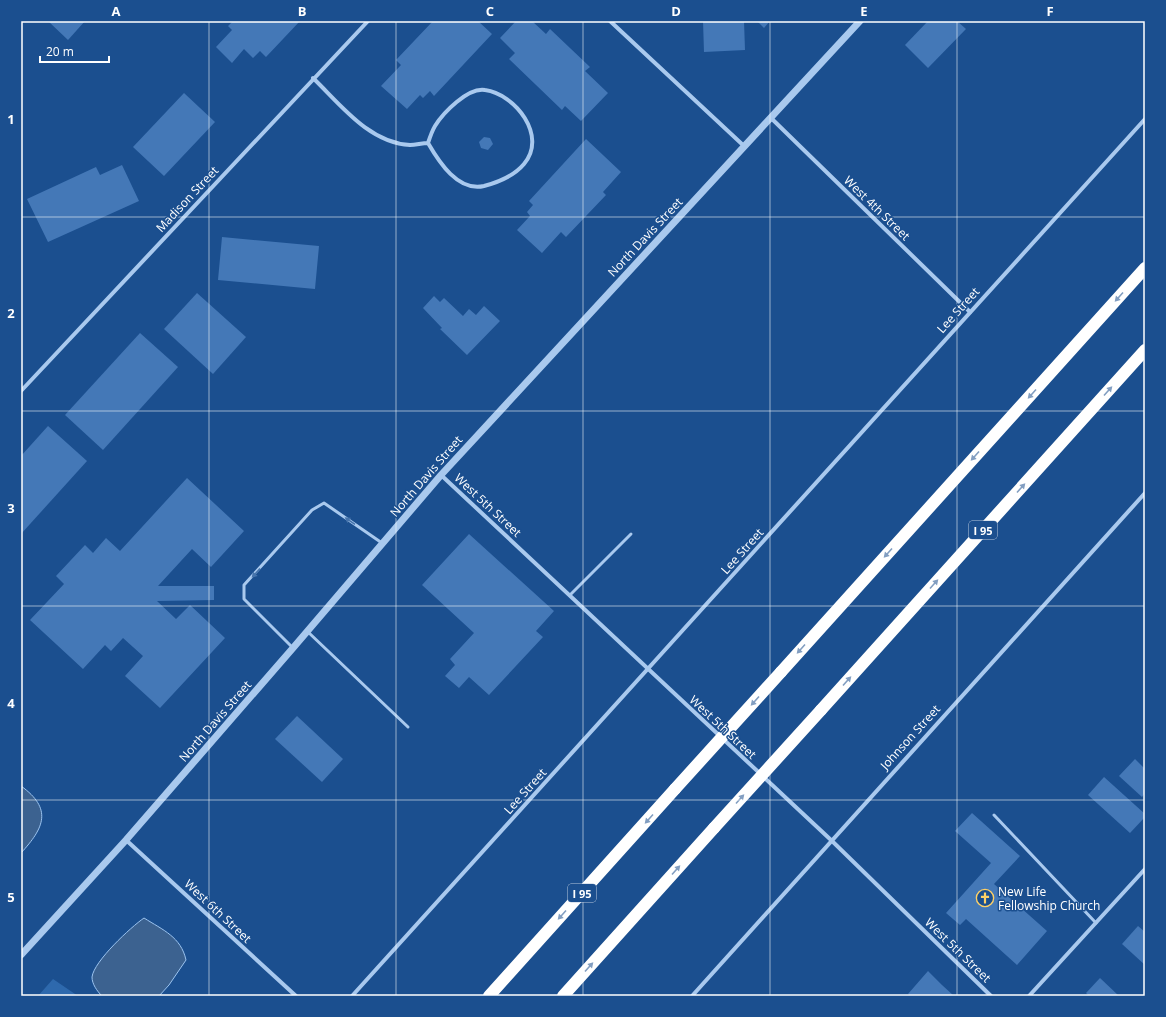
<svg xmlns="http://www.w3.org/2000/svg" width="1166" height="1017" font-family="'Open Sans',sans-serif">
  <rect width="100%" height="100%" fill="#1b4f8f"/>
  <polygon fill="#2e69ad" points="53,979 78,996 38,996"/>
  <g fill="#3c6290" stroke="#9cc4f0">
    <path d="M21,786c32,23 23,42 0,67z"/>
    <path d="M144,918c19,12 37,19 42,42l-17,25 -10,11h-57c-5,-5 -10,-12 -10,-19 2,-16 39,-50 52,-59z"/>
  </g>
  <g fill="#4478b7">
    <polygon points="48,21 85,21 68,40"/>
    <polygon points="233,21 300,21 266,57 260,51 253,58 244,49 232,63 216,47 232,30 228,26"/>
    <polygon points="433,21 478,21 492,34 434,96 430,91 423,98 420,95 407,109 381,86 401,65 396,60"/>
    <polygon points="516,21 532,21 546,34 550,29 590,67 585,71 608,93 581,121 565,106 562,110 509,59 515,53 500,38"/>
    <polygon points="703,21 744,21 745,50 704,52"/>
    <polygon points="757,21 770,21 764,28"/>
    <polygon points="928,21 957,21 966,29 928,68 905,45"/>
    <polygon points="184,93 215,122 164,176 133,147"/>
    <polygon points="484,137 490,138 493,144 488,150 481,148 479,142"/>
    <polygon points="586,139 621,172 603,192 606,195 566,237 561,232 542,253 517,230 530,216 527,212 533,205 529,201"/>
    <polygon points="122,165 139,201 48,242 27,199 96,167 100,175"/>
    <polygon points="222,237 319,246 315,289 218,280"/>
    <polygon points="197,293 246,337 213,374 164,329"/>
    <polygon points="434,296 440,302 444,298 463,316 469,309 476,315 484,306 500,321 467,355 440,329 442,328 423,308"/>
    <polygon points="140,333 178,367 103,450 65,415"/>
    <polygon points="48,426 87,461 21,534 21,456"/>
    <polygon points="187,478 244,531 211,567 192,549 158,586 214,586 214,600 157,601 176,619 190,605 225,638 160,708 125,676 143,656 123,638 111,651 105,645 83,669 30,620 64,584 56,576 85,545 93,553 106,538 120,551"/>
    <polygon points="469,534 554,611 536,631 543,637 489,695 469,677 459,688 445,676 455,665 450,659 474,633 422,585"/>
    <polygon points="297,716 343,759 322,782 275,739"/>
    <polygon points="1135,759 1145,769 1145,793 1142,797 1119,776"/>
    <polygon points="1104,777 1145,814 1145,817 1130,833 1088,795"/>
    <polygon points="972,813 1020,856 994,884 1047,931 1017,965 966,919 960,925 946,913 991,863 955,831"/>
    <polygon points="1138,926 1145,932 1145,965 1122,944"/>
    <polygon points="928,971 942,985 954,996 911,996 908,994"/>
    <polygon points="1100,978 1119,996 1089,996 1086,993"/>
  </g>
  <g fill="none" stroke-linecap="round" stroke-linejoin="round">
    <g stroke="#a9c9ee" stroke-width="3">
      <polyline points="570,595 631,534"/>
      <polyline points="308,632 408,727"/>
      <polyline points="293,648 244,599 244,585 312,510 324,503 382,543"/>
      <polyline points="994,815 1096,923"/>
    </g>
    <g stroke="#a9c9ee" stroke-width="4">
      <polyline points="610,21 744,146"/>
      <path d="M313,78c27,26 56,65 97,67 6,0 12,-2 18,-2 11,19 30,49 56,43 15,-4 30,-10 40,-22 24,-28 -9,-70 -39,-74 -17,-3 -42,23 -50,36 -3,5 -5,11 -7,17"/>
      <polyline points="771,118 970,312"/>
      <polyline points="21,391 368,21"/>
      <polyline points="441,475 831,840 991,996"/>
      <polyline points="126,840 296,996"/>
      <polyline points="352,996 1145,119"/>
      <polyline points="692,996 1145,493"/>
      <polyline points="1029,996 1145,869"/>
    </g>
    <polyline stroke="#a9c9ee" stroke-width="7" points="21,955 126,840 293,648 441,475 860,21"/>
    <g stroke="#fff" stroke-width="12">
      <polyline points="781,672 1145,268"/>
      <polyline points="821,710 1145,350"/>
      <polyline points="489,996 675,789"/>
      <polyline points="563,996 714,828"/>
    </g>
    <g stroke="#fff" stroke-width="12">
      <polyline points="675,789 781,672"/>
      <polyline points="714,828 821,710"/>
    </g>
  </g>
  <defs><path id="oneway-solid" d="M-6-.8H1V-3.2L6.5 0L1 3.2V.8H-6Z"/></defs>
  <g fill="#829ec1">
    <use href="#oneway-solid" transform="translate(1119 297) rotate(132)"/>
    <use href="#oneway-solid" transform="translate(1108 391) rotate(-48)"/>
    <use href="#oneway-solid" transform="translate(1032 394) rotate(132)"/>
    <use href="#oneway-solid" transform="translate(975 456) rotate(132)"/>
    <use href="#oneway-solid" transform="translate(1021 488) rotate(-48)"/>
    <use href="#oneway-solid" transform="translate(888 553) rotate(132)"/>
    <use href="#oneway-solid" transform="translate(934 584) rotate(-48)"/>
    <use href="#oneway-solid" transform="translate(801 649) rotate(132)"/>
    <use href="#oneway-solid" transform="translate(847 681) rotate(-48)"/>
    <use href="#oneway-solid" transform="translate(755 701) rotate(132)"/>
    <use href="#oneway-solid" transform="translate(740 799) rotate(-48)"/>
    <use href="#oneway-solid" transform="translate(649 819) rotate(132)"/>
    <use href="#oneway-solid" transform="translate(676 870) rotate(-48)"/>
    <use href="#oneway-solid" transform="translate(562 915) rotate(132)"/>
    <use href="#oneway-solid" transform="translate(589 967) rotate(-48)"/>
  </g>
  <g fill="#4674ac">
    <use href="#oneway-solid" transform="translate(350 521) rotate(-146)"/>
    <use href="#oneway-solid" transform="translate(256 573) rotate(132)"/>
  </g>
  <path fill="none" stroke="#fff" stroke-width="1" stroke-opacity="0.55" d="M209,21v975M396,21v975M583,21v975M770,21v975M957,21v975M21,217h1124M21,411h1124M21,606h1124M21,800h1124"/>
  <defs>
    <symbol id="church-ring" viewBox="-11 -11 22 22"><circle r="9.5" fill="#1b4f8f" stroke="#ffd166" stroke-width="1.5"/><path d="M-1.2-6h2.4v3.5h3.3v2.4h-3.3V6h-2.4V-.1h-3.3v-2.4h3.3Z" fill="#ffd166"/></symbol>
  </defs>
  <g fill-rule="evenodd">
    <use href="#church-ring" x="975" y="888" width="20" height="20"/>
  </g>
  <g text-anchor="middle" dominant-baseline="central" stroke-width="3" stroke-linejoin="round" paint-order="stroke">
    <g fill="#1b4f8f" stroke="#bbcadd" stroke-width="1">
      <rect x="969" y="521" width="28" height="18" rx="3"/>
      <rect x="568" y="884" width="28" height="18" rx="3"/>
    </g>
    <g font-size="11" font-weight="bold" fill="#fff">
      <text x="983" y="530">I 95</text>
      <text x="582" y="893">I 95</text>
    </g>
    <g font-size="12" fill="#fff" stroke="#1b4f8f">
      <text transform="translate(187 199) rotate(-47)">Madison Street</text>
      <text transform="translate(877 208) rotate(44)">West 4th Street</text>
      <text transform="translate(645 237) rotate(-47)">North Davis Street</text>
      <text transform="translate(958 310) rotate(-48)">Lee Street</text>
      <text transform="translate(426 476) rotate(-49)">North Davis Street</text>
      <text transform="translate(488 505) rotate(43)">West 5th Street</text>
      <text transform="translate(742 551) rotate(-48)">Lee Street</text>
      <text transform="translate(215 721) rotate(-49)">North Davis Street</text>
      <text transform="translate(723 727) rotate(43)">West 5th Street</text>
      <text transform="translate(910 737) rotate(-48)">Johnson Street</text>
      <text transform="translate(525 791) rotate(-48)">Lee Street</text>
      <text transform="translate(218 911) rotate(43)">West 6th Street</text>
      <text transform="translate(958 950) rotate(44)">West 5th Street</text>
    </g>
    <g font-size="12" fill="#fff" stroke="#1b4f8f" text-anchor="start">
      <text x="998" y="891">New Life<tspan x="998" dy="14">Fellowship Church</tspan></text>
    </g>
  </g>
  <rect width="1166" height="1017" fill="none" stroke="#1b4f8f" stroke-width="44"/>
  <path d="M40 56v6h69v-6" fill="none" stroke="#ffffff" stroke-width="2"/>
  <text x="46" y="56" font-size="12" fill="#ffffff" stroke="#1b4f8f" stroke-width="3" paint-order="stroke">20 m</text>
  <rect x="22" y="22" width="1122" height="973" fill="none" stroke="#fff" stroke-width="1.5"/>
  <g font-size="13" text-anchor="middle" font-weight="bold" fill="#fff">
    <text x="116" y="16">A</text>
    <text x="302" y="16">B</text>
    <text x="490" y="16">C</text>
    <text x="676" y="16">D</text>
    <text x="864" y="16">E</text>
    <text x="1050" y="16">F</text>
    <text x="11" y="124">1</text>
    <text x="11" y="318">2</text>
    <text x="11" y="513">3</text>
    <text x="11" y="708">4</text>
    <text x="11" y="902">5</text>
  </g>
</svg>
